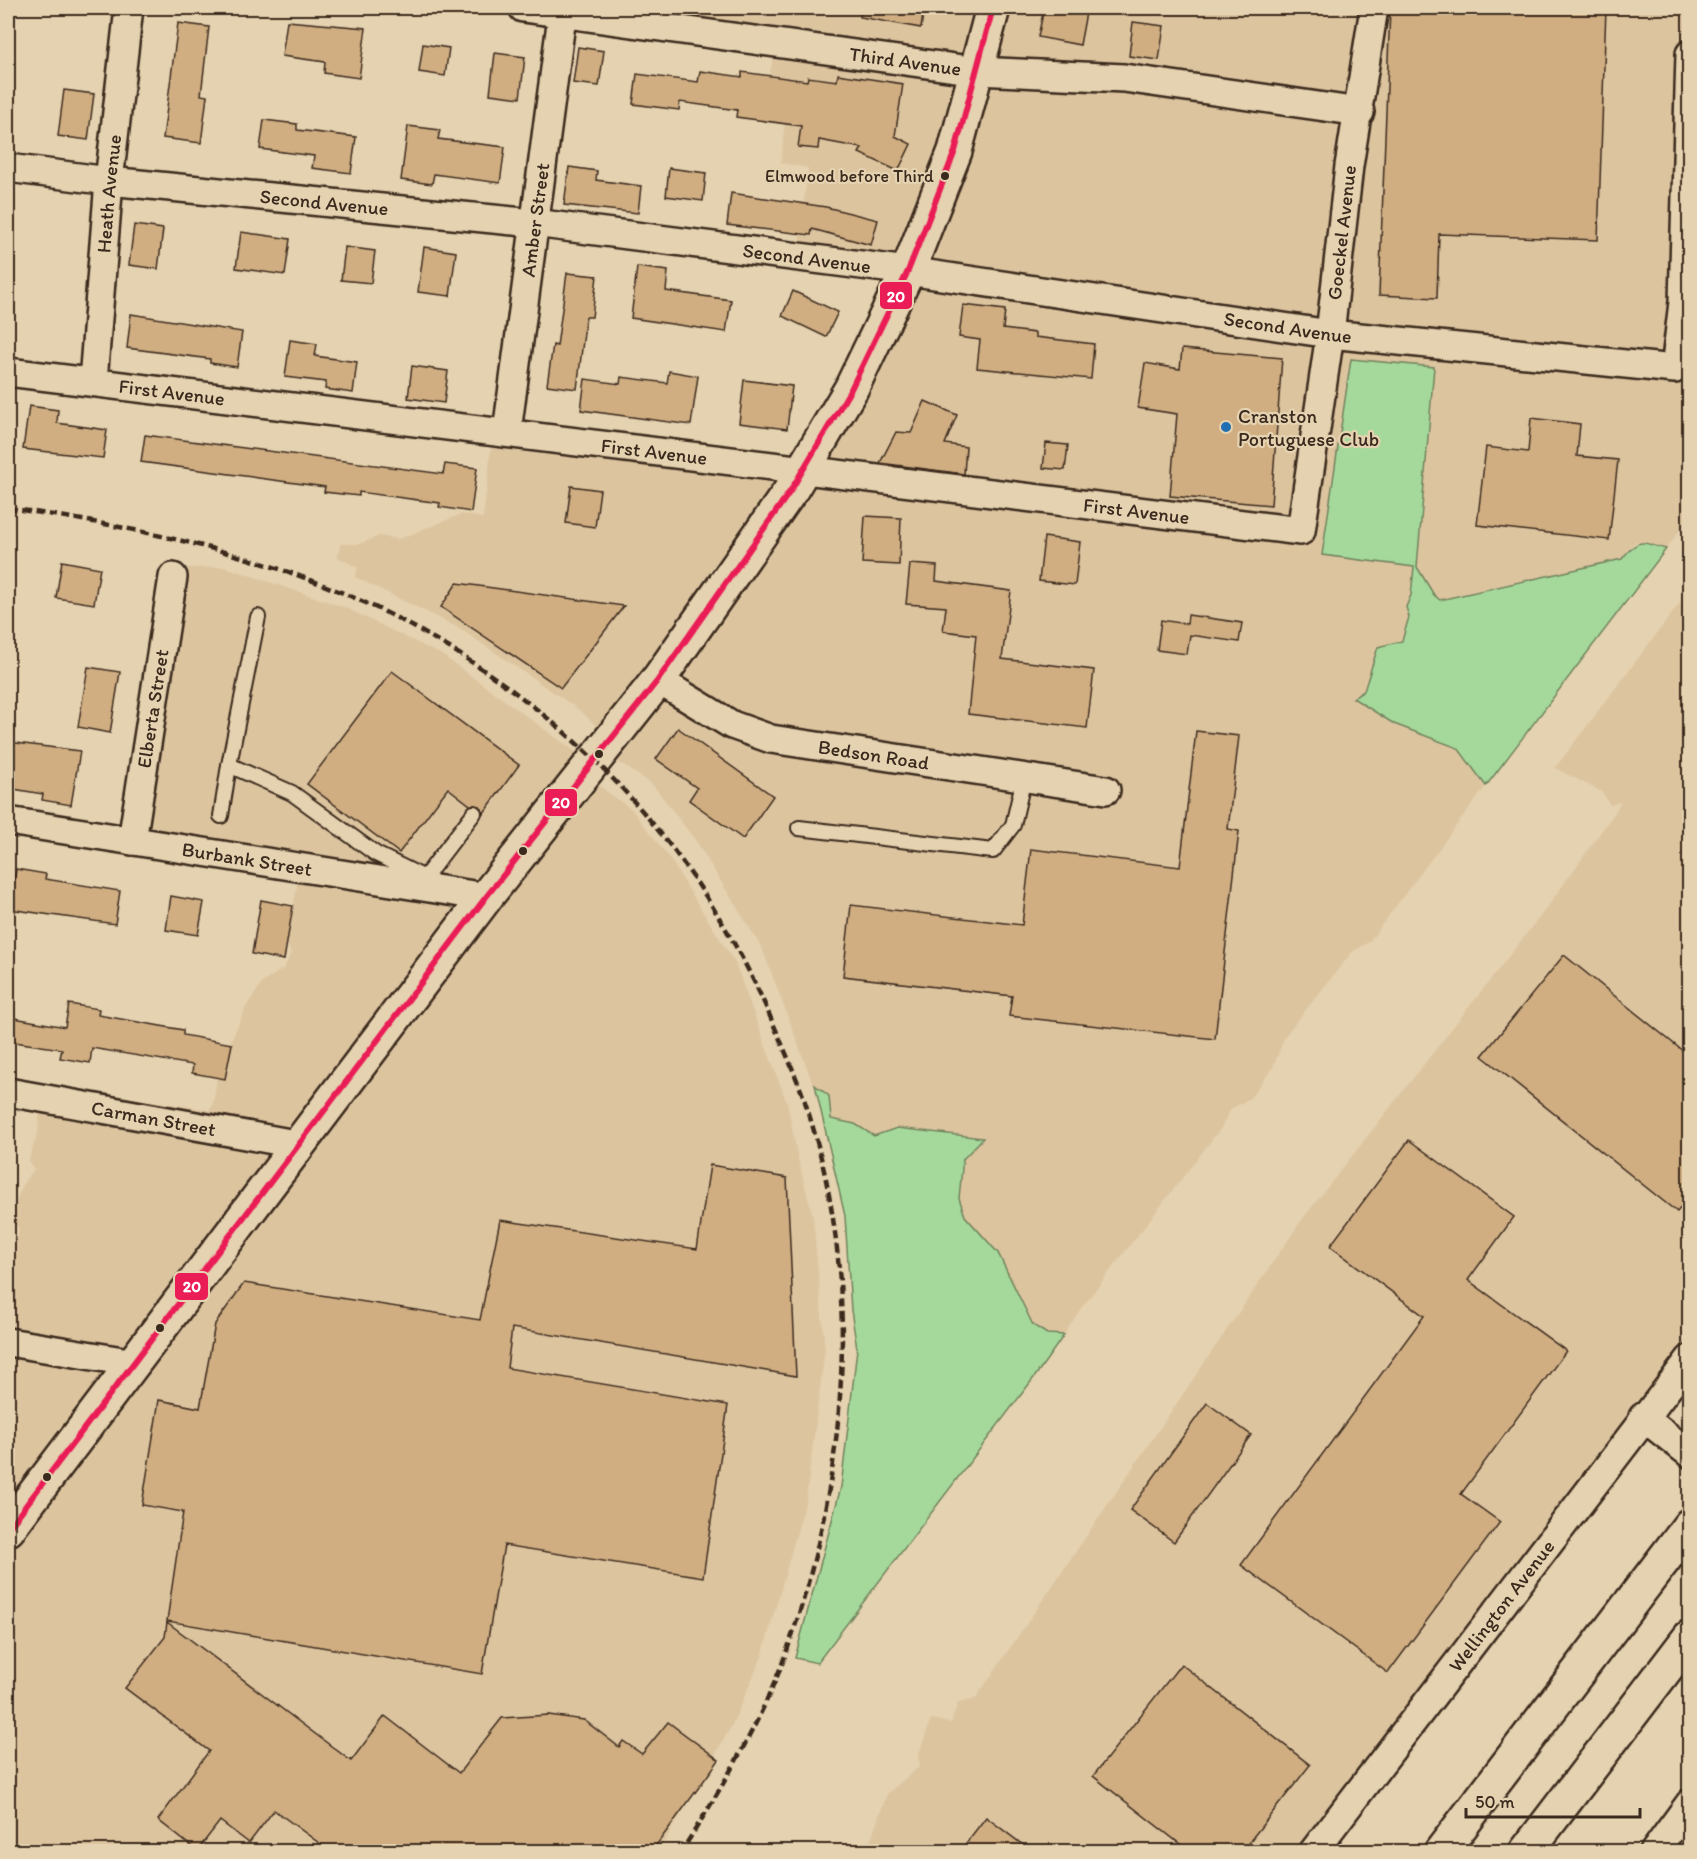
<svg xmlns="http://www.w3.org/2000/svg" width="1697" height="1859" font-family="Itim,sans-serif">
  <rect width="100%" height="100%" fill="#e5d2b0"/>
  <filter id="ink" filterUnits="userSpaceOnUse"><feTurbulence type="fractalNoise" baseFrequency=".0167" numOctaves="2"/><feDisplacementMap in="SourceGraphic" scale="12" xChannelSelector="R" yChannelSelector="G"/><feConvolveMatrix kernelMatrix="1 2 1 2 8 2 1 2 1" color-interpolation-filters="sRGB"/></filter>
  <g filter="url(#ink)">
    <g fill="#dcc49f">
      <polygon points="655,8 1689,8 1689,518 1666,549 1639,542 1634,543 1622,559 1441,600 1434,596 1414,564 1411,595 1406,607 1409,617 1402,641 1378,648 1364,691 1353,698 1394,724 1458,748 1486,786 1369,942 1352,952 1285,1036 1273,1067 1250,1098 1231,1109 1221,1128 1079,1311 1064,1335 1047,1334 1033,1325 998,1253 965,1216 959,1198 963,1159 982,1139 897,1128 874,1136 855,1124 831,1119 829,1096 813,1084 762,948 696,841 653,785 607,754 610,738 578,709 459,628 355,577 358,568 338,557 340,544 360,544 379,536 399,539 462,514 483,518 493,434 797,473 902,273 798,251 808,168 781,163 785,119 763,105 776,44 653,26"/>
      <polygon points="225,567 344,607 442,655 591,763 589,778 632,810 668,856 735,963 788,1106 797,1155 813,1217 825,1349 806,1500 762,1656 731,1727 659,1851 8,1851 8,1238 17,1240 19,1229 9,1216 26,1179 34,1170 29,1160 38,1132 42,1086 52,1085 209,1110 213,1105 218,1071 246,1007 262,983 284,968 291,953 287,944 300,868 142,840 181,568"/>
      <polygon points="1689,591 1689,1357 1312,1851 866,1852 887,1794 920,1766 918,1757 931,1719 951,1723 958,1703 975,1699 978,1695 1301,1221 1549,905 1615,812 1620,802 1610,805 1602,792 1555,768"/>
    </g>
    <g fill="#a5d99b" stroke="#70825c" stroke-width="1.5">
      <path d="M1351,359l83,8 -17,200 17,28 6,5 182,-41c17,-22 18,-17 44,-10l-180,237 -28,-38 -64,-24 -41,-26 11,-7 14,-44 24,-6 7,-24 -3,-10 5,-12 3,-28 -92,-12z"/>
      <polygon points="815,1085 829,1096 831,1119 855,1124 874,1136 897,1128 983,1138 963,1159 959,1198 965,1216 998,1253 1033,1325 1047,1334 1064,1335 1036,1375 817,1663 795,1658 841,1487 857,1349 851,1310 845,1216"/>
    </g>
    <g fill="#d0ae82" stroke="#3b2a1e" stroke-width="1.5">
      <polygon points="861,8 924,8 921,28 860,17"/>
      <polygon points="1044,8 1086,13 1080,45 1038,37"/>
      <polygon points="1390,8 1606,8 1598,240 1439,234 1437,298 1379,295"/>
      <polygon points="287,21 366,28 359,78 324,73 325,62 282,56"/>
      <polygon points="1133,22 1164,26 1159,60 1129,56"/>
      <polygon points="178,23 209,27 201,95 207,96 201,143 163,138"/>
      <polygon points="423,44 449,48 445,76 419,72"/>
      <polygon points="578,47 604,51 599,86 573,83"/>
      <polygon points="495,53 525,57 520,98 490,94"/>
      <polygon points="700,71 742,77 742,72 807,81 808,77 837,81 838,74 903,84 895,136 911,144 898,171 859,153 862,148 819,140 818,149 798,147 801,126 736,117 737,110 680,102 679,110 633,104 637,74 698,82"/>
      <polygon points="64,90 94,94 88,140 58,136"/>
      <polygon points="264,120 297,124 297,130 356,137 351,173 312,168 314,156 260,149"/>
      <polygon points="408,126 440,130 438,139 505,147 500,183 434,174 432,184 401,180"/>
      <polygon points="569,167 597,171 596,180 641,186 638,213 564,205"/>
      <polygon points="669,168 706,173 703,201 666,196"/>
      <polygon points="731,193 826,207 878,220 871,245 812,229 811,235 727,225"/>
      <polygon points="134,225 163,229 158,269 129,265"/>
      <polygon points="241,232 290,239 285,275 236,268"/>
      <polygon points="345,247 375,251 371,283 341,280"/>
      <polygon points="424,247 456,252 450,296 418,292"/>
      <polygon points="637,267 668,271 666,291 731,300 726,332 631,318"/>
      <polygon points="567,273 597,276 592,317 586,317 577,389 547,385 553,345 557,346"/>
      <polygon points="793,291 838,312 826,337 782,316"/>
      <polygon points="963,305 1005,310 1003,329 1035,333 1035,337 1094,344 1091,379 977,368 980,340 959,337"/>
      <polygon points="131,314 242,332 237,367 210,363 210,359 127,348"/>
      <polygon points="290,340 317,344 315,356 357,362 353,393 325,389 326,382 285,377"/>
      <polygon points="1182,349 1282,358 1271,505 1170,496 1177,414 1138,408 1145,363 1180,369"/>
      <polygon points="412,366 448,371 444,403 408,398"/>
      <polygon points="669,371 698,376 691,425 581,410 585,379 620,384 621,377 667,383"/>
      <polygon points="744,380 792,386 787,429 739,423"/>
      <polygon points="925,401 957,415 945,444 966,447 964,474 880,463 896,432 911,433"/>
      <polygon points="29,406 58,410 57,423 107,430 103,458 23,449"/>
      <polygon points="1531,418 1580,424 1577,456 1618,460 1609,540 1477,525 1486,447 1528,452"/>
      <polygon points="145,435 443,474 445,464 477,468 471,512 439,507 440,503 359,492 359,496 324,492 325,487 141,462"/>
      <polygon points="1046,443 1068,445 1065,470 1043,468"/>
      <polygon points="571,486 600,490 595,527 566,523"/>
      <polygon points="865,516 901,518 899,565 862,563"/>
      <polygon points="1044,537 1080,542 1075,585 1039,581"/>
      <polygon points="62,561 100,568 94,604 56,598"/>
      <polygon points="910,564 937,566 936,581 1011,591 1002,659 1094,670 1087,728 968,714 976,635 943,631 946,607 906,604"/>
      <polygon points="457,583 624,606 561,688 441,607"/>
      <polygon points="1188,615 1242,623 1239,642 1190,635 1187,654 1157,650 1161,620 1187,624"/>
      <polygon points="88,667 120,672 110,733 78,727"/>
      <polygon points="392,671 519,765 483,814 479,806 470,805 448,788 399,853 307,784"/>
      <polygon points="678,728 773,796 743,839 689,800 697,788 656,759"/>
      <polygon points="1196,731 1239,736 1228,829 1239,831 1215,1039 1009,1016 1012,996 843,976 851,905 1022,925 1031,849 1180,867"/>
      <polygon points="8,742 80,751 71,805 42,800 43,794 8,788"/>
      <polygon points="16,869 46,874 45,879 120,891 115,924 9,909"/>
      <polygon points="171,896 204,902 198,935 166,930"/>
      <polygon points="261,900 293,906 284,960 252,954"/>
      <polygon points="1564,955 1689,1056 1689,1197 1677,1212 1482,1056"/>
      <polygon points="69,1004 99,1009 98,1015 183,1030 183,1035 232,1044 225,1079 192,1073 193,1065 92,1048 90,1063 60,1058 62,1049 8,1041 8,1017 65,1027"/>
      <polygon points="1409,1140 1514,1217 1468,1280 1566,1351 1461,1494 1500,1522 1388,1673 1241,1565 1424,1316 1330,1246"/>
      <polygon points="710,1165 787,1178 796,1376 512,1328 507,1368 728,1405 703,1577 504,1545 482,1674 167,1621 183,1512 142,1505 159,1400 200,1408 215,1324 244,1283 480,1320 500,1220 697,1249"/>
      <polygon points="1207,1403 1251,1435 1174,1542 1130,1510"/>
      <polygon points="167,1622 351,1761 385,1716 459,1773 502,1718 549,1715 584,1720 619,1747 623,1741 642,1754 668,1722 719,1760 652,1851 330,1851 274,1810 249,1843 220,1821 197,1851 158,1820 209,1751 125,1688 165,1637"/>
      <polygon points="1181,1664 1310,1765 1242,1851 1189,1851 1093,1776"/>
      <polygon points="986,1817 1031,1851 960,1851"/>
    </g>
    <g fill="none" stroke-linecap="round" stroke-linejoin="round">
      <defs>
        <g id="lane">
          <polyline points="258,617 229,765 292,793 376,854 425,878"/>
          <polyline points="221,816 229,765"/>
          <polyline points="799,828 993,851 1013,825 1024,778"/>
          <polyline points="419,885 474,813"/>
        </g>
        <g id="street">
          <path id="s1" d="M523,8l454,63 147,7 236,34"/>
          <path id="s2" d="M8,168l101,13 425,42 374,48 422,63 345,35 8,-67 7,-248"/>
          <path id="s3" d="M8,372l1293,159 29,-197 19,-168 25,-158"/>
          <path id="s4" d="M93,381l16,-200 20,-173"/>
          <path id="s5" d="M507,432l56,-424"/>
          <path id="s6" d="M658,680l74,45 39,14 335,51"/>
          <path id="s7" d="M8,821l478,76"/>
          <path id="s8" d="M132,841l41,-264"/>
          <path id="s9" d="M8,1092l293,53"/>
          <polyline points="8,1342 135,1363"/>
          <polyline points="1643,1417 1690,1454"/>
          <path id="s10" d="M1313,1852l377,-493"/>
          <polyline points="1654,1852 1690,1803"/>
        </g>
        <polyline id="primary" points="8,1529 486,897 658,680 791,490 851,389 908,271 955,151 993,8"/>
        <g id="highway">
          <polyline points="1441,1852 1690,1525"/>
          <polyline points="1526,1852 1690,1637"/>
        </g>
      </defs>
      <use href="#lane" stroke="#3b2a1e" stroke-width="18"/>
      <use href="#street" stroke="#3b2a1e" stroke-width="32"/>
      <use href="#primary" stroke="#3b2a1e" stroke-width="38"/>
      <use href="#highway" stroke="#3b2a1e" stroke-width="38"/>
      <use href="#lane" stroke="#e5d2b0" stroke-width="14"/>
      <use href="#street" stroke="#e5d2b0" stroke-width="27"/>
      <use href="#primary" stroke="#e5d2b0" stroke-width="33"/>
      <use href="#highway" stroke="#e5d2b0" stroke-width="33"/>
      <path stroke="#3b2a1e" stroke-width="4.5" stroke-dasharray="9 4.5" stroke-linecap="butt" d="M8,508c145,21 303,56 430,133 149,89 257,209 328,366 12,28 25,57 36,86 63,181 47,384 -17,563 -25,68 -65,135 -104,196"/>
      <defs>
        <polyline id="bus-1" points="8,1529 486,897 658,680 791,490 851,389 908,271 955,151 993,8"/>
      </defs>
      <use href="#bus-1" stroke="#e5d2b0" stroke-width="10"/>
      <use href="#bus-1" stroke="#ea1d57" stroke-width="6"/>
    </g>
  </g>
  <g fill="#3b2a1e" stroke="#e5d2b0" stroke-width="2">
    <circle cx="945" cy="176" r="5"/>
    <circle cx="599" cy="754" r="5"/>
    <circle cx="523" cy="851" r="5"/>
    <circle cx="160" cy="1328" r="5"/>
    <circle cx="47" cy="1477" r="5"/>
  </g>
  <circle fill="#1f6fb2" stroke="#e5d2b0" stroke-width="2" cx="1226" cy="427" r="6"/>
  <g text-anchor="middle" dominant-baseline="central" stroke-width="4.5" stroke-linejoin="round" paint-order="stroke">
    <g font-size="18" fill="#3b2a1e" stroke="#e5d2b0" text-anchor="end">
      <text x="934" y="176">Elmwood before Third</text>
    </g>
    <g font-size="20" fill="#3b2a1e" stroke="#e5d2b0">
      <text stroke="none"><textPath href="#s1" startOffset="386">Third Avenue</textPath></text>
      <text stroke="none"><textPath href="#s4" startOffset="188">Heath Avenue</textPath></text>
      <text stroke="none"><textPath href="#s2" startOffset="318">Second Avenue</textPath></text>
      <text stroke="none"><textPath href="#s5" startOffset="214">Amber Street</textPath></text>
      <text stroke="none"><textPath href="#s3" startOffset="1604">Goeckel Avenue</textPath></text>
      <text stroke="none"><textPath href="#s2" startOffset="804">Second Avenue</textPath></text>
      <text stroke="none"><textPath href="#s2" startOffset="1290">Second Avenue</textPath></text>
      <text stroke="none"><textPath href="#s3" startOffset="165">First Avenue</textPath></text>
      <text stroke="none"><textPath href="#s3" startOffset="651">First Avenue</textPath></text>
      <text stroke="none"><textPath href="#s3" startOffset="1137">First Avenue</textPath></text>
      <text stroke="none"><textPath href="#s8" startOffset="134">Elberta Street</textPath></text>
      <text stroke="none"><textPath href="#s6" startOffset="232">Bedson Road</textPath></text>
      <text stroke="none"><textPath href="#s7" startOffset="242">Burbank Street</textPath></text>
      <text stroke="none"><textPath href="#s9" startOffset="148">Carman Street</textPath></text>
      <text stroke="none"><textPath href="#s10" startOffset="310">Wellington Avenue</textPath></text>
    </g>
    <g font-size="20" fill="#3b2a1e" stroke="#e5d2b0" text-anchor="start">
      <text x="1238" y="416">Cranston<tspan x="1238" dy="23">Portuguese Club</tspan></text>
    </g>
  </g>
  <g stroke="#e5d2b0" stroke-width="2">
    <rect x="879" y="281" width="34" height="29" rx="6" fill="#ea1d57"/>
    <rect x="544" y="788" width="34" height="29" rx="6" fill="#ea1d57"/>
    <rect x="174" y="1272" width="35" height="29" rx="6" fill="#ea1d57"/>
  </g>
  <g font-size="16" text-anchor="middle" font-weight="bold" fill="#fff">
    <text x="896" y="302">20</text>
    <text x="561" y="808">20</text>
    <text x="192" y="1292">20</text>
  </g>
  <rect width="1697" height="1859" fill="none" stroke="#e5d2b0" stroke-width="30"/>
  <rect x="15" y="15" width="1667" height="1829" fill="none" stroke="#3b2a1e" stroke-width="2" filter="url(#ink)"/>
  <path d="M1466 1808v9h174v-9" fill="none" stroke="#3b2a1e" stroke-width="3"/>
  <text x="1475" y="1808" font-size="18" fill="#3b2a1e" stroke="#e5d2b0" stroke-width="4.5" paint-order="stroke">50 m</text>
</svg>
